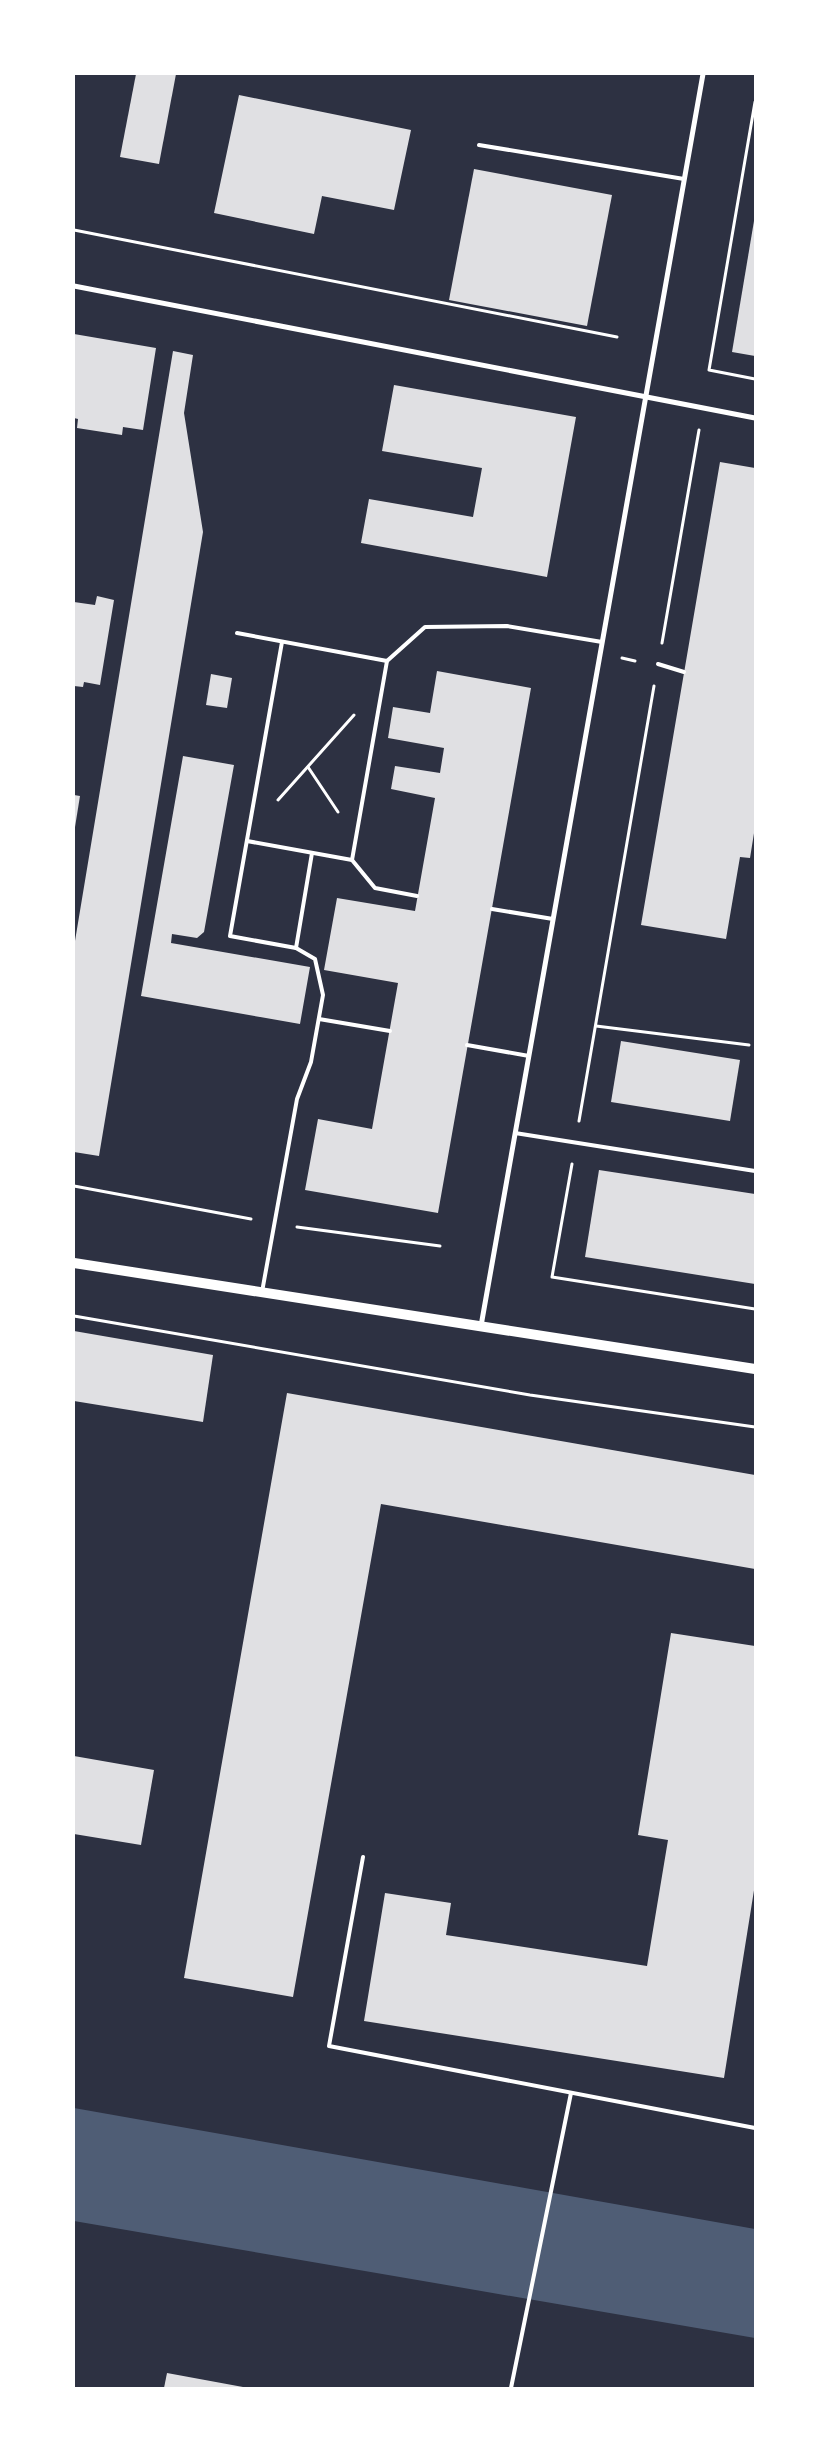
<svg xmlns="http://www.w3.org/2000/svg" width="829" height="2462" font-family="'Work Sans',sans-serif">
  <rect width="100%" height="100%" fill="#2d3142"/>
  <polygon fill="#4f5d75" points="74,2108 755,2229 755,2338 74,2221"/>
  <g fill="#e0e0e3">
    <polygon points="136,74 176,74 159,164 120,157"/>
    <polygon points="239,95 411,130 394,210 322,196 314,234 214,213"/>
    <polygon points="474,169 612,195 587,326 449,300"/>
    <polygon points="754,221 755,222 755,356 732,352"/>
    <polygon points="74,334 156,348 143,430 123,427 122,435 77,428 78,419 74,418"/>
    <polygon points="173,351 193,355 184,413 203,532 99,1156 74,1152 74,947"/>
    <polygon points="394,385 576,417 547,577 361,543 369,499 473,517 482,468 382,451"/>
    <polygon points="720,462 755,468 755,827 750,858 740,857 726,939 641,925"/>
    <polygon points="97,596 114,600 100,685 84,682 83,687 74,686 74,602 95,605"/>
    <polygon points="437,671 531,688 438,1213 305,1190 318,1119 372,1129 398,983 324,970 337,898 415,911 435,798 391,789 395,766 440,773 444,748 388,738 393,707 430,713"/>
    <polygon points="211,674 232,678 227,708 206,705"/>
    <polygon points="183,756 234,765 204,932 197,938 172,934 171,943 310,967 300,1024 141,996"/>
    <polygon points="74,795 80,796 75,827 74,827"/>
    <polygon points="621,1041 740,1060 730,1121 611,1102"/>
    <polygon points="599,1170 755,1194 755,1284 585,1257"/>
    <polygon points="74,1331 213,1355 203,1422 74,1401"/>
    <polygon points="287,1393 755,1475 755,1569 381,1504 293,1997 184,1978"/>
    <polygon points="671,1633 755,1646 755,1884 724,2078 364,2021 385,1893 451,1903 446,1935 647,1966 668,1840 638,1835"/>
    <polygon points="74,1756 154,1770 141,1845 74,1834"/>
    <polygon points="167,2373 243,2387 242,2388 164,2388"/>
  </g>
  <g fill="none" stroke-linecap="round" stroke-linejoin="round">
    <g stroke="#fff" stroke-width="3">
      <polyline points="755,102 709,370 755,379"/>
      <polyline points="74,230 617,337"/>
      <polyline points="662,643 699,430"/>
      <polyline points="622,658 635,661"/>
      <polyline points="308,767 338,812"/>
      <polyline points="278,800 354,715"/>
      <polyline points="596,1026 749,1045"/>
      <polyline points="579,1121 654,686"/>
      <polyline points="572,1164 552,1277 755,1309"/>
      <polyline points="74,1186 251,1219"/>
      <polyline points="297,1227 440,1246"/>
      <polyline points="74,1316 530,1395 755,1427"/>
    </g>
    <g stroke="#fff" stroke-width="4">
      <polyline points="479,145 684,179"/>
      <polyline points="237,633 387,661 425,627 507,626 602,642"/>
      <polyline points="282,642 230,936 296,948 312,853"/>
      <polyline points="658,664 684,672"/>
      <polyline points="247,841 352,860 387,661"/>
      <polyline points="352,860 375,888 417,896"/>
      <polyline points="492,909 553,919"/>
      <polyline points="319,1019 390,1031"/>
      <polyline points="467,1045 529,1056"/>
      <polyline points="515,1133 755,1171"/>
      <polyline points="262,1292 297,1099 311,1062 323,995 315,959 296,948"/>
      <polyline points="363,1857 329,2046 755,2128"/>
      <polyline points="511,2388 571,2093"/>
    </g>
    <g stroke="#fff" stroke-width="5">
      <polyline points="74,286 755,418"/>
      <polyline points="481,1326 703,74"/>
    </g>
    <polyline stroke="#fff" stroke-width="10" points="74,1263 755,1369"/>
  </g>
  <rect width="829" height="2462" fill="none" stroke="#ffffff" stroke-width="150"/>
</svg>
